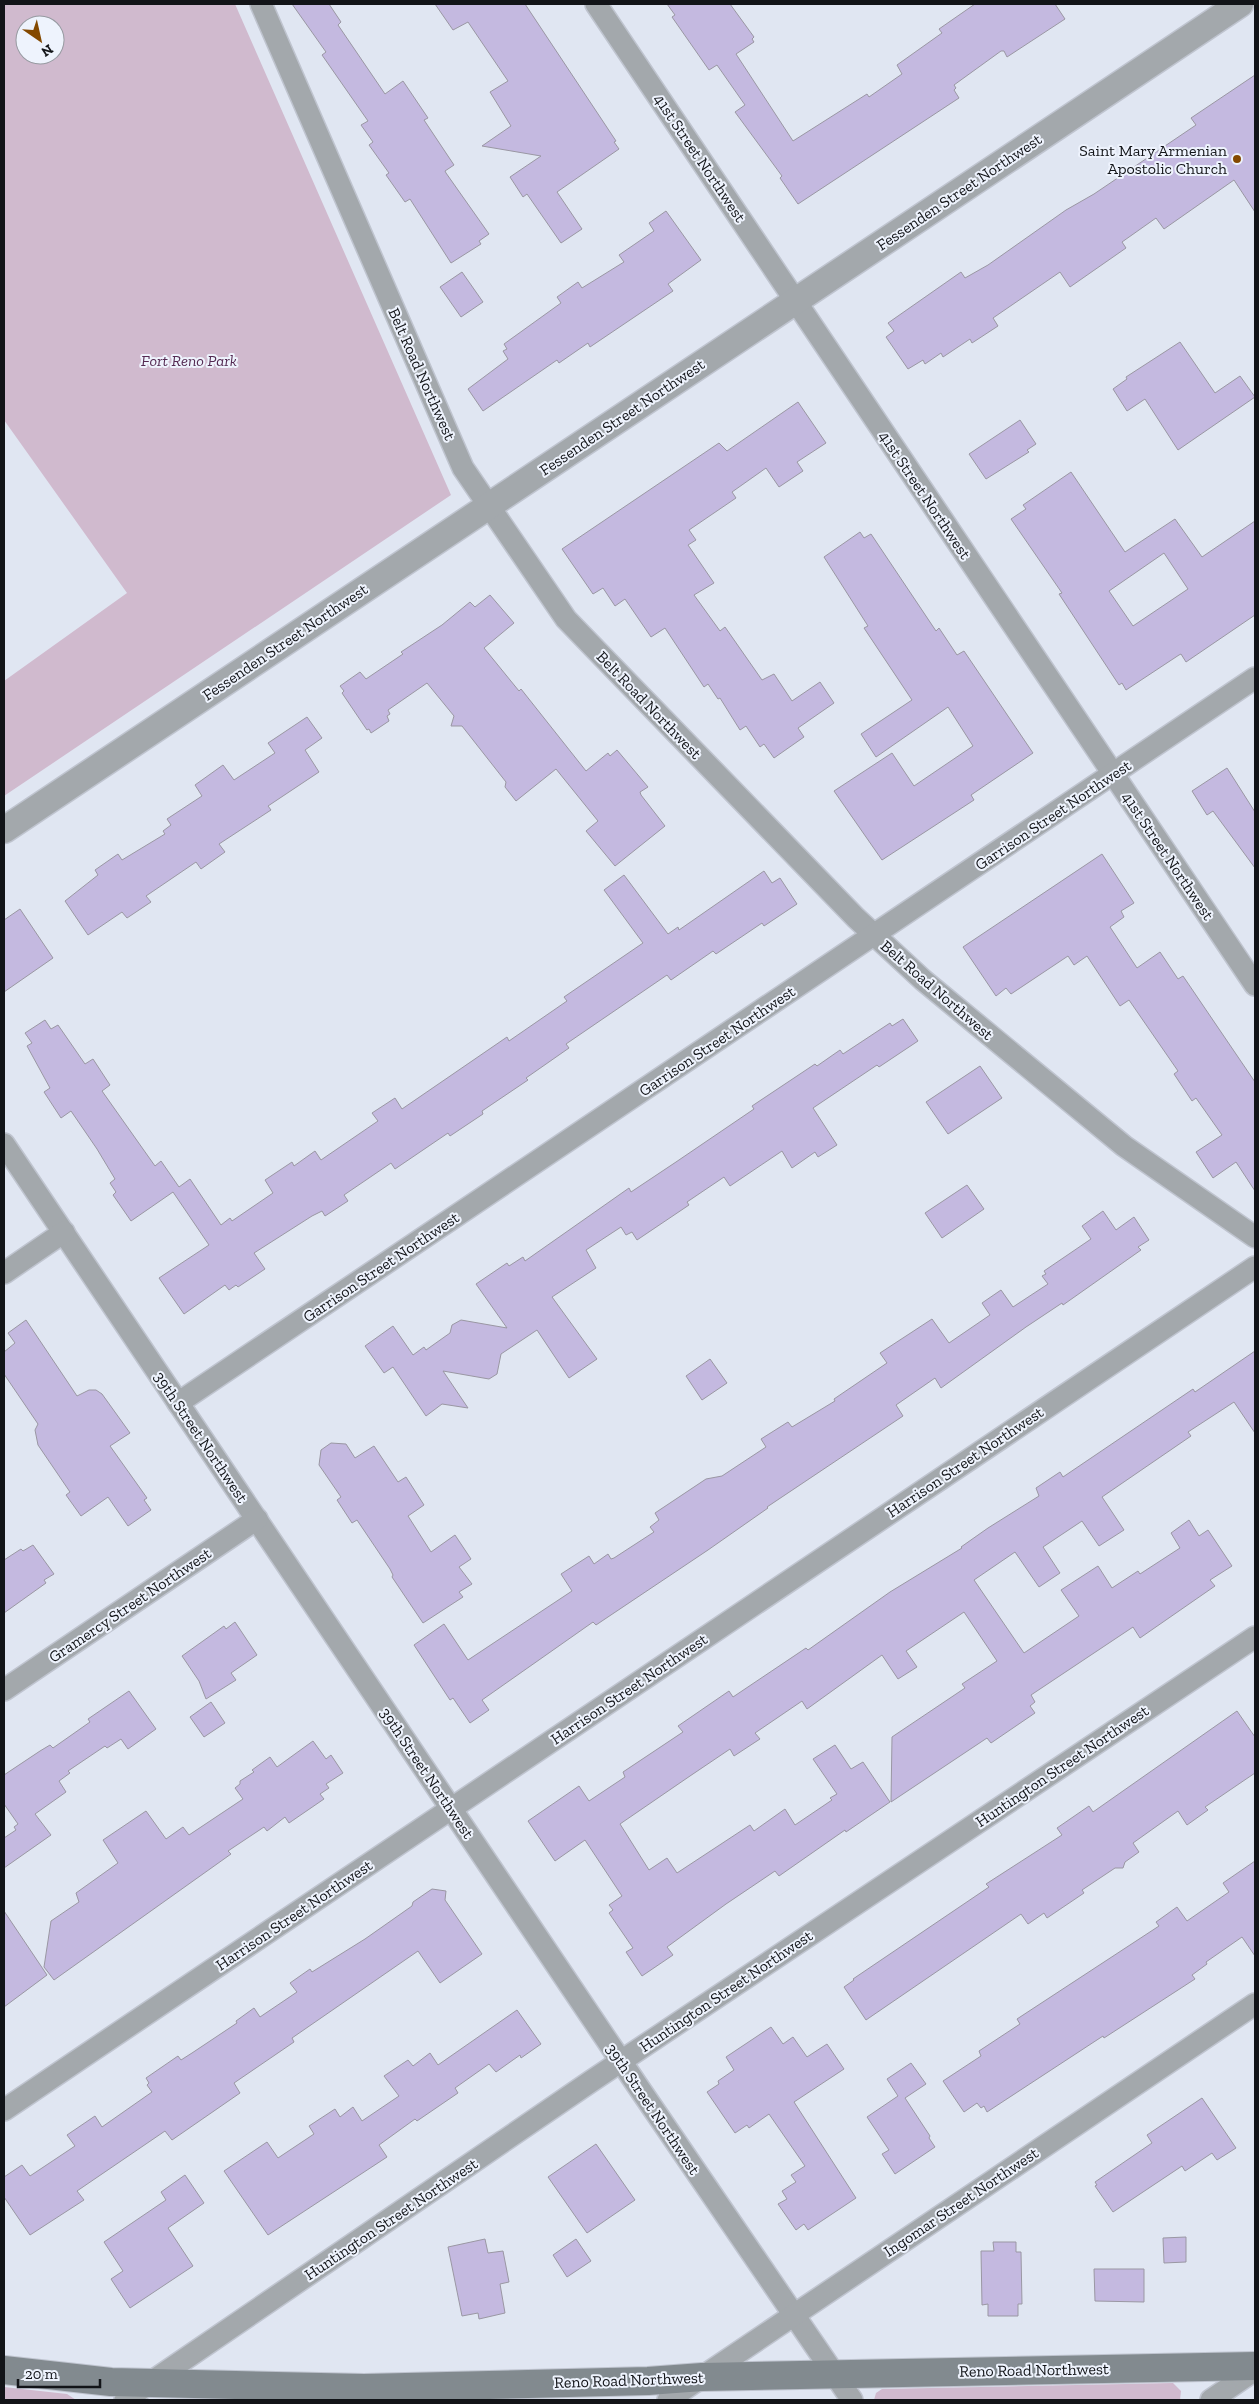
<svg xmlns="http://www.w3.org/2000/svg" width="1259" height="2404" font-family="'Zilla Slab',serif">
  <rect width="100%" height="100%" fill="#e0e6f2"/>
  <g fill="#d0bace" fill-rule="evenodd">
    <path d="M4,4h231l216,491 -447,301v-115l123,-88 -123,-173zM25,25h30v30h-30z"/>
    <polygon points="1173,2383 1181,2391 1180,2400 874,2400 876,2393 882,2389"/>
    <polygon points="4,2387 67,2394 76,2400 4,2400"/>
  </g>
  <g fill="#c4b9e0" stroke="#9a97a3" fill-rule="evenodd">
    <polygon points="292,4 329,4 341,22 338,25 385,94 403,81 428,118 424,120 454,165 445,171 446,173 489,234 479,241 481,244 451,263 410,199 405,202 386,175 389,173 369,145 373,142 361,125 368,121 322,55 326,52"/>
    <polygon points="435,4 525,4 616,141 614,142 619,149 557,192 582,229 561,243 527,194 523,197 510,177 541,156 482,146 511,126 490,92 508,81 468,22 453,30"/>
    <polygon points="667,4 730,4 754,37 752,39 754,42 736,54 793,141 867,94 869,97 902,74 897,65 942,33 939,29 975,4 1055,4 1065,19 1007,57 1004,51 1001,51 954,85 956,88 954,90 959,98 798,204 780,178 782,176 735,112 745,105 717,65 709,70 672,17 675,15"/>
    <polygon points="1255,75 1255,212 1234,180 1164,229 1156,218 1122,242 1126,248 1070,287 1060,272 993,318 998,326 972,343 970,339 943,357 941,353 925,364 923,360 908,369 886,337 894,331 888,323 961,272 965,278 988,265 1066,210 1094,194 1196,125 1191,118"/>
    <polygon points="666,211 701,260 668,284 673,291 590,347 588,343 559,363 557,360 483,411 468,389 508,359 503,351 507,349 504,344 561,303 557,297 578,282 582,288 624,262 619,255 654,231 649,223"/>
    <polygon points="462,272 483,302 461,317 440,287"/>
    <polygon points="1180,342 1215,393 1240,376 1255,397 1178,450 1145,399 1127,411 1113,389 1127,379 1126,377"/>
    <polygon points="798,402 826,443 797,462 803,471 779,487 766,468 732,492 736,498 689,530 696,540 688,545 714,583 694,595 720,631 725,627 762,680 774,674 792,701 820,682 834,703 798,728 804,737 774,758 764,744 760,747 746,726 740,730 720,698 718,699 708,684 704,687 665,628 651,637 625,599 615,606 603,588 593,594 562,549 719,443 727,451"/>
    <polygon points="1020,420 1036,444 1027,450 1029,452 986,479 969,454"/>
    <path d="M1071,472l54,80 50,-33 27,38 53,-36v94l-69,47 -5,-8 -2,1 -53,35 -4,-7 -3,2 -60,-91 3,-1 -51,-74 15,-10 -3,-4zM1164,553l24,36 -55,37 -24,-35z"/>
    <polygon points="860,532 864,538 871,534 936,631 939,628 957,655 964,651 1033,753 971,795 974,800 882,860 834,791 892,753 914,786 973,746 948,707 876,757 861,734 912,700 864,628 868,626 824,557"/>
    <polygon points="490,595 514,623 484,648 519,691 521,689 586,771 608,753 610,756 617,750 648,787 640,792 641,795 665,826 615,866 586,831 598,821 556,769 516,801 505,787 506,782 462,726 451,726 454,716 427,683 388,710 390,714 387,716 389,721 371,733 369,729 367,730 342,693 344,691 340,686 360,672 366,679 403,654 401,652 442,625 470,602 475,607"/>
    <polygon points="307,717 322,738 305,750 319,772 268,806 271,810 219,844 225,852 201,869 196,862 146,896 151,902 127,918 122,912 88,935 65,901 98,875 95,870 118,854 122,860 165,834 163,831 171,825 167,819 202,796 195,785 223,765 234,780 275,753 268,743"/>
    <polygon points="1227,768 1255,812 1255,868 1213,811 1207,815 1192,791"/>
    <polygon points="1102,854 1134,903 1121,911 1124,917 1110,927 1137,968 1160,952 1178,979 1183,976 1255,1082 1255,1191 1236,1162 1213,1178 1196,1152 1222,1135 1196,1098 1192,1101 1174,1074 1178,1071 1129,1000 1120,1006 1087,956 1074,965 1068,956 1011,994 1006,988 996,996 963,947"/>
    <polygon points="764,871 772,883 780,878 797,904 764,926 762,923 716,954 713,951 671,980 667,975 566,1044 569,1048 526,1078 528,1080 482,1111 483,1114 450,1136 448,1133 395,1169 391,1163 344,1195 348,1201 325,1216 322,1211 312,1216 254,1253 265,1269 238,1287 236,1285 229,1290 225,1285 184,1314 159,1278 209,1245 173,1192 131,1221 113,1195 116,1192 110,1183 115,1179 97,1149 71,1111 61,1118 44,1092 50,1088 27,1046 32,1043 25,1033 45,1020 51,1029 58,1025 85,1064 93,1059 110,1085 102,1091 155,1166 161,1161 179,1187 190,1179 221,1225 230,1218 232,1221 273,1193 265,1180 292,1162 294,1166 315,1151 321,1160 378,1121 372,1113 395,1098 402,1109 507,1037 509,1041 567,1001 564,997 643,943 604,890 624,875 668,934 678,927 679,930"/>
    <polygon points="20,909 53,958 4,992 4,920"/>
    <polygon points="903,1019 918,1041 879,1067 877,1065 813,1108 837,1145 818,1157 815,1152 792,1168 782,1151 730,1186 724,1177 687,1202 689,1205 637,1240 632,1232 626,1235 621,1227 586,1250 596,1268 552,1297 597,1359 569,1378 537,1330 501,1354 497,1374 489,1379 443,1371 468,1408 442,1404 426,1416 393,1367 384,1373 365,1346 393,1326 413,1355 424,1347 426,1350 450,1333 452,1325 461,1320 507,1328 476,1284 507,1263 509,1266 523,1257 525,1261 629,1188 631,1192 676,1162 754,1109 752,1106 815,1064 817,1066 840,1050 843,1054 890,1023 892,1026"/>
    <polygon points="980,1066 1002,1098 948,1134 926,1102"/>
    <polygon points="967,1185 984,1209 942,1238 925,1213"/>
    <polygon points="1103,1211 1116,1230 1134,1217 1149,1240 1138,1247 1141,1250 1063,1305 1062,1303 1026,1327 941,1388 935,1378 896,1405 903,1416 767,1507 768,1508 708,1550 596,1625 593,1622 482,1700 489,1710 470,1723 453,1698 450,1700 414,1645 444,1624 468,1660 572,1591 561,1574 589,1556 594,1564 608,1554 611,1559 614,1558 654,1532 650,1527 659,1520 655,1513 706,1479 722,1476 766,1447 761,1439 788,1422 792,1427 835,1401 834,1399 887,1363 880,1353 932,1319 949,1343 990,1315 982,1303 1001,1290 1013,1307 1048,1284 1042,1276 1046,1274 1044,1271 1091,1239 1082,1226"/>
    <polygon points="26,1320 77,1396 89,1390 96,1390 102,1394 130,1433 110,1446 147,1498 144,1500 151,1510 128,1526 108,1497 81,1516 66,1495 70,1492 38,1445 35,1430 38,1424 4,1374 4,1352 15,1343 8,1333"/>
    <polygon points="1255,1351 1255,1433 1234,1402 1188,1432 1191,1436 1102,1497 1124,1530 1099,1546 1082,1521 1043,1547 1060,1573 1039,1587 1015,1552 974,1580 1024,1653 1079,1616 1061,1590 1098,1566 1112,1588 1138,1571 1140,1574 1180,1548 1171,1533 1189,1520 1199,1536 1208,1530 1232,1566 1210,1580 1215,1586 1140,1638 1133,1627 1031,1695 1035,1702 1030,1706 1035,1713 991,1743 987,1738 891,1802 892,1737 965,1688 962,1684 997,1661 964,1612 906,1651 917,1667 898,1679 882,1655 807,1709 802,1701 755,1733 760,1739 734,1756 730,1749 690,1776 620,1824 649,1870 667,1858 677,1873 750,1825 754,1831 785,1809 795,1825 832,1800 830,1798 837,1794 813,1759 835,1745 851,1769 863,1762 890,1802 846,1832 845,1830 779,1876 775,1871 726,1904 667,1947 673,1955 642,1976 626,1952 633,1948 609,1913 613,1910 609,1905 622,1896 585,1840 555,1861 528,1821 579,1786 589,1801 625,1777 623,1772 683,1732 678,1726 729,1691 733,1697 806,1648 808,1650 890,1592 962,1548 961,1547 988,1528 1039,1496 1036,1488 1060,1472 1063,1477 1193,1389 1195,1392"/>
    <polygon points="710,1359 727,1383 702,1400 686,1376"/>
    <polygon points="331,1443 346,1444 355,1458 374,1446 398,1482 406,1477 424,1505 408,1516 431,1552 455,1535 471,1559 459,1567 472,1584 459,1592 463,1597 423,1623 392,1577 393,1575 390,1569 357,1520 352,1523 337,1500 341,1497 319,1465 321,1450"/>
    <polygon points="33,1545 54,1574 44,1580 46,1583 4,1613 4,1560 21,1549 23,1551"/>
    <polygon points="235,1622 257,1655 231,1673 236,1680 206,1699 199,1681 182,1656 224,1626 226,1629"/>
    <polygon points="129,1691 156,1729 128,1749 121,1739 107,1748 105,1746 68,1771 70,1773 59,1781 66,1792 35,1814 51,1835 4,1868 4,1838 16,1830 14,1827 18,1824 4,1804 4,1775 40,1751 50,1745 53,1748 90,1722 88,1719"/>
    <polygon points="211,1702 225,1723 204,1737 190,1717"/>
    <polygon points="1237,1711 1255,1737 1255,1773 1205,1807 1208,1810 1187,1825 1178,1811 1133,1843 1139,1852 1125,1862 1123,1868 1115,1868 1082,1890 1084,1893 1047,1918 1044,1913 1028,1924 1021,1914 866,2020 844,1987 854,1980 853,1979 989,1887 986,1884 1062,1835 1057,1828 1089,1806 1093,1812"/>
    <polygon points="313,1741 326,1759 331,1755 343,1773 326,1784 329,1788 320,1794 324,1799 289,1823 285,1817 267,1831 264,1827 228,1851 231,1854 54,1980 44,1967 51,1921 79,1902 76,1893 118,1863 103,1840 146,1811 166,1839 183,1827 189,1835 243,1799 235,1788 240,1784 240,1781 254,1772 252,1770 270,1757 277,1767"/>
    <polygon points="1255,1861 1255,1956 1242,1937 1206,1962 1207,1964 1192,1975 1195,1979 1104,2038 1103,2036 987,2112 984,2106 981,2108 977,2103 964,2112 943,2081 981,2056 979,2051 1020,2024 1017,2019 1159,1926 1156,1922 1177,1907 1187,1921 1229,1892 1223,1883"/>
    <polygon points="432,1889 446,1891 445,1900 482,1954 440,1983 418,1951 292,2038 294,2042 234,2083 240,2093 172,2140 165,2131 77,2191 84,2200 30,2235 4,2197 4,2177 22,2165 30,2176 75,2146 67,2135 95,2116 102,2127 152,2092 147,2085 149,2083 146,2078 178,2056 181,2060 192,2053 237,2023 236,2021 254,2008 260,2017 297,1992 290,1983 310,1969 312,1972 365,1939 412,1906 413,1902"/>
    <polygon points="4,1911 47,1975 4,2007"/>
    <polygon points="517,2010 541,2044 521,2058 520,2055 496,2072 489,2064 455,2088 458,2093 417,2121 415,2119 379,2145 387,2157 268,2235 224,2171 267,2142 278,2158 314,2134 309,2126 335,2109 340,2117 353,2107 362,2121 399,2096 384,2076 408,2060 413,2066 430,2053 438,2065"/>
    <polygon points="771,2027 783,2044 793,2037 807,2057 827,2044 844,2069 794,2102 856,2198 808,2230 804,2224 796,2230 778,2204 787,2199 782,2191 796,2182 791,2175 805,2166 769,2114 749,2128 747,2125 735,2133 707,2092 719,2084 718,2081 734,2070 726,2057"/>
    <polygon points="911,2063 926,2084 905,2098 930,2136 929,2138 935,2147 895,2174 882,2154 889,2150 867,2117 898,2096 887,2079"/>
    <polygon points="1202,2098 1236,2148 1217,2160 1212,2153 1185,2171 1182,2166 1113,2212 1095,2186 1097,2185 1095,2182 1152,2143 1147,2135"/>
    <polygon points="596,2144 635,2200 587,2233 548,2177"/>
    <polygon points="185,2175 204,2203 168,2228 193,2266 130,2308 111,2279 123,2271 104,2242 166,2200 161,2192"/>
    <polygon points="1186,2237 1186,2262 1164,2263 1163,2238"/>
    <polygon points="485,2239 488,2253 503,2251 509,2282 500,2284 505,2313 479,2319 478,2313 462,2316 448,2247"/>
    <polygon points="576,2239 591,2261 567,2277 553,2255"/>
    <polygon points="993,2242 1016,2242 1016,2252 1021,2252 1022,2304 1018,2304 1018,2316 988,2316 988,2304 982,2305 981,2251 994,2251"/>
    <polygon points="1094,2269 1144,2269 1144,2302 1095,2301"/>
  </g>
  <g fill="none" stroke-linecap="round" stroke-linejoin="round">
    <defs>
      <g id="minor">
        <polyline points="261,4 463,468 566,619 856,918 923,980 1124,1146 1255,1237"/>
        <polyline points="596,4 1255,985"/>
        <polyline points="4,1144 637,2085 852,2400"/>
        <polyline points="4,1273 64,1232"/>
        <polyline points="178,1403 1255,678"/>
        <polyline points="4,1690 257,1519"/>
        <polyline points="4,2110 1255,1267"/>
        <polyline points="125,2400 590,2082 1255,1637"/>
        <polyline points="668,2400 1255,2004"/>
        <polyline points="1211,2400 1255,2370"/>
      </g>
      <polyline id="tertiary" points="4,830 1240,4"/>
      <polyline id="secondary" points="4,2370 111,2382 364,2388 648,2381 702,2377 1255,2366"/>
    </defs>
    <use href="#minor" stroke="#bfc4cf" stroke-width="24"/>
    <use href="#tertiary" stroke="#bfc4cf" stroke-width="29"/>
    <use href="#secondary" stroke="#bfc4cf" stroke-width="30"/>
    <use href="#minor" stroke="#a3a8ac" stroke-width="21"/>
    <use href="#tertiary" stroke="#a3a8ac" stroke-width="26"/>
    <use href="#secondary" stroke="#828a8f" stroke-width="28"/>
  </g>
  <circle fill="#844900" stroke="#eef3fd" stroke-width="2" cx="1237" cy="159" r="5"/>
  <g text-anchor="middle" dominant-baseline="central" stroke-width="4" stroke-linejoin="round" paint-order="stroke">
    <g font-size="16" fill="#121418" stroke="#eef3fd" text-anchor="end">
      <text x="1227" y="150">Saint Mary Armenian<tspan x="1227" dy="18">Apostolic Church</tspan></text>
    </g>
    <g font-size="16" fill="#121418" stroke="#eef3fd">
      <text transform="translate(700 158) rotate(56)">41st Street Northwest</text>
      <text transform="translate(959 192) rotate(-34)">Fessenden Street Northwest</text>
      <text transform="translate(422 374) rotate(66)">Belt Road Northwest</text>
      <text transform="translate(622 417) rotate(-34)">Fessenden Street Northwest</text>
      <text transform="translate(925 495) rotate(56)">41st Street Northwest</text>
      <text transform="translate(285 642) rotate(-34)">Fessenden Street Northwest</text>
      <text transform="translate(649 705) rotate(46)">Belt Road Northwest</text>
      <text transform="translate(1053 815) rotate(-34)">Garrison Street Northwest</text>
      <text transform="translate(1168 856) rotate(56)">41st Street Northwest</text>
      <text transform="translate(937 990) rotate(41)">Belt Road Northwest</text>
      <text transform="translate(717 1041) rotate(-34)">Garrison Street Northwest</text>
      <text transform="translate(381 1267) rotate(-34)">Garrison Street Northwest</text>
      <text transform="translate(201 1437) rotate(56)">39th Street Northwest</text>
      <text transform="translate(965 1462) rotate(-34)">Harrison Street Northwest</text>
      <text transform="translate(130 1605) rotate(-34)">Gramercy Street Northwest</text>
      <text transform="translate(629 1689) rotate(-34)">Harrison Street Northwest</text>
      <text transform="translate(1062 1766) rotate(-34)">Huntington Street Northwest</text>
      <text transform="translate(427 1773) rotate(56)">39th Street Northwest</text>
      <text transform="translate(294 1915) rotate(-34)">Harrison Street Northwest</text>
      <text transform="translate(726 1991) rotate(-34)">Huntington Street Northwest</text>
      <text transform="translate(653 2109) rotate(56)">39th Street Northwest</text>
      <text transform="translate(961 2202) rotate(-34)">Ingomar Street Northwest</text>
      <text transform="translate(391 2219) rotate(-34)">Huntington Street Northwest</text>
      <text transform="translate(1034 2370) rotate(-1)">Reno Road Northwest</text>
      <text transform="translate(629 2380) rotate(-2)">Reno Road Northwest</text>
    </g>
    <g font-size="16" font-style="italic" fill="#542a52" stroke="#eef3fd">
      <text x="189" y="360">Fort Reno Park</text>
    </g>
  </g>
  <rect width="1259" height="2404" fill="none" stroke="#121418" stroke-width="10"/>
  <g transform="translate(40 40) rotate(146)"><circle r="24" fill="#eef3fd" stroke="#969aa1"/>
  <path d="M0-4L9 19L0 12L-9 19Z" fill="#844900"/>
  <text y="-8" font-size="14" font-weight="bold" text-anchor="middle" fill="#121418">N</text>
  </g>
  <path d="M18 2379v8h82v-8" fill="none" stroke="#121418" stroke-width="2.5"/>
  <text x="25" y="2379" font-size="15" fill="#121418" stroke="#eef3fd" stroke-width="4" paint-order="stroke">20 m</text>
</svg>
